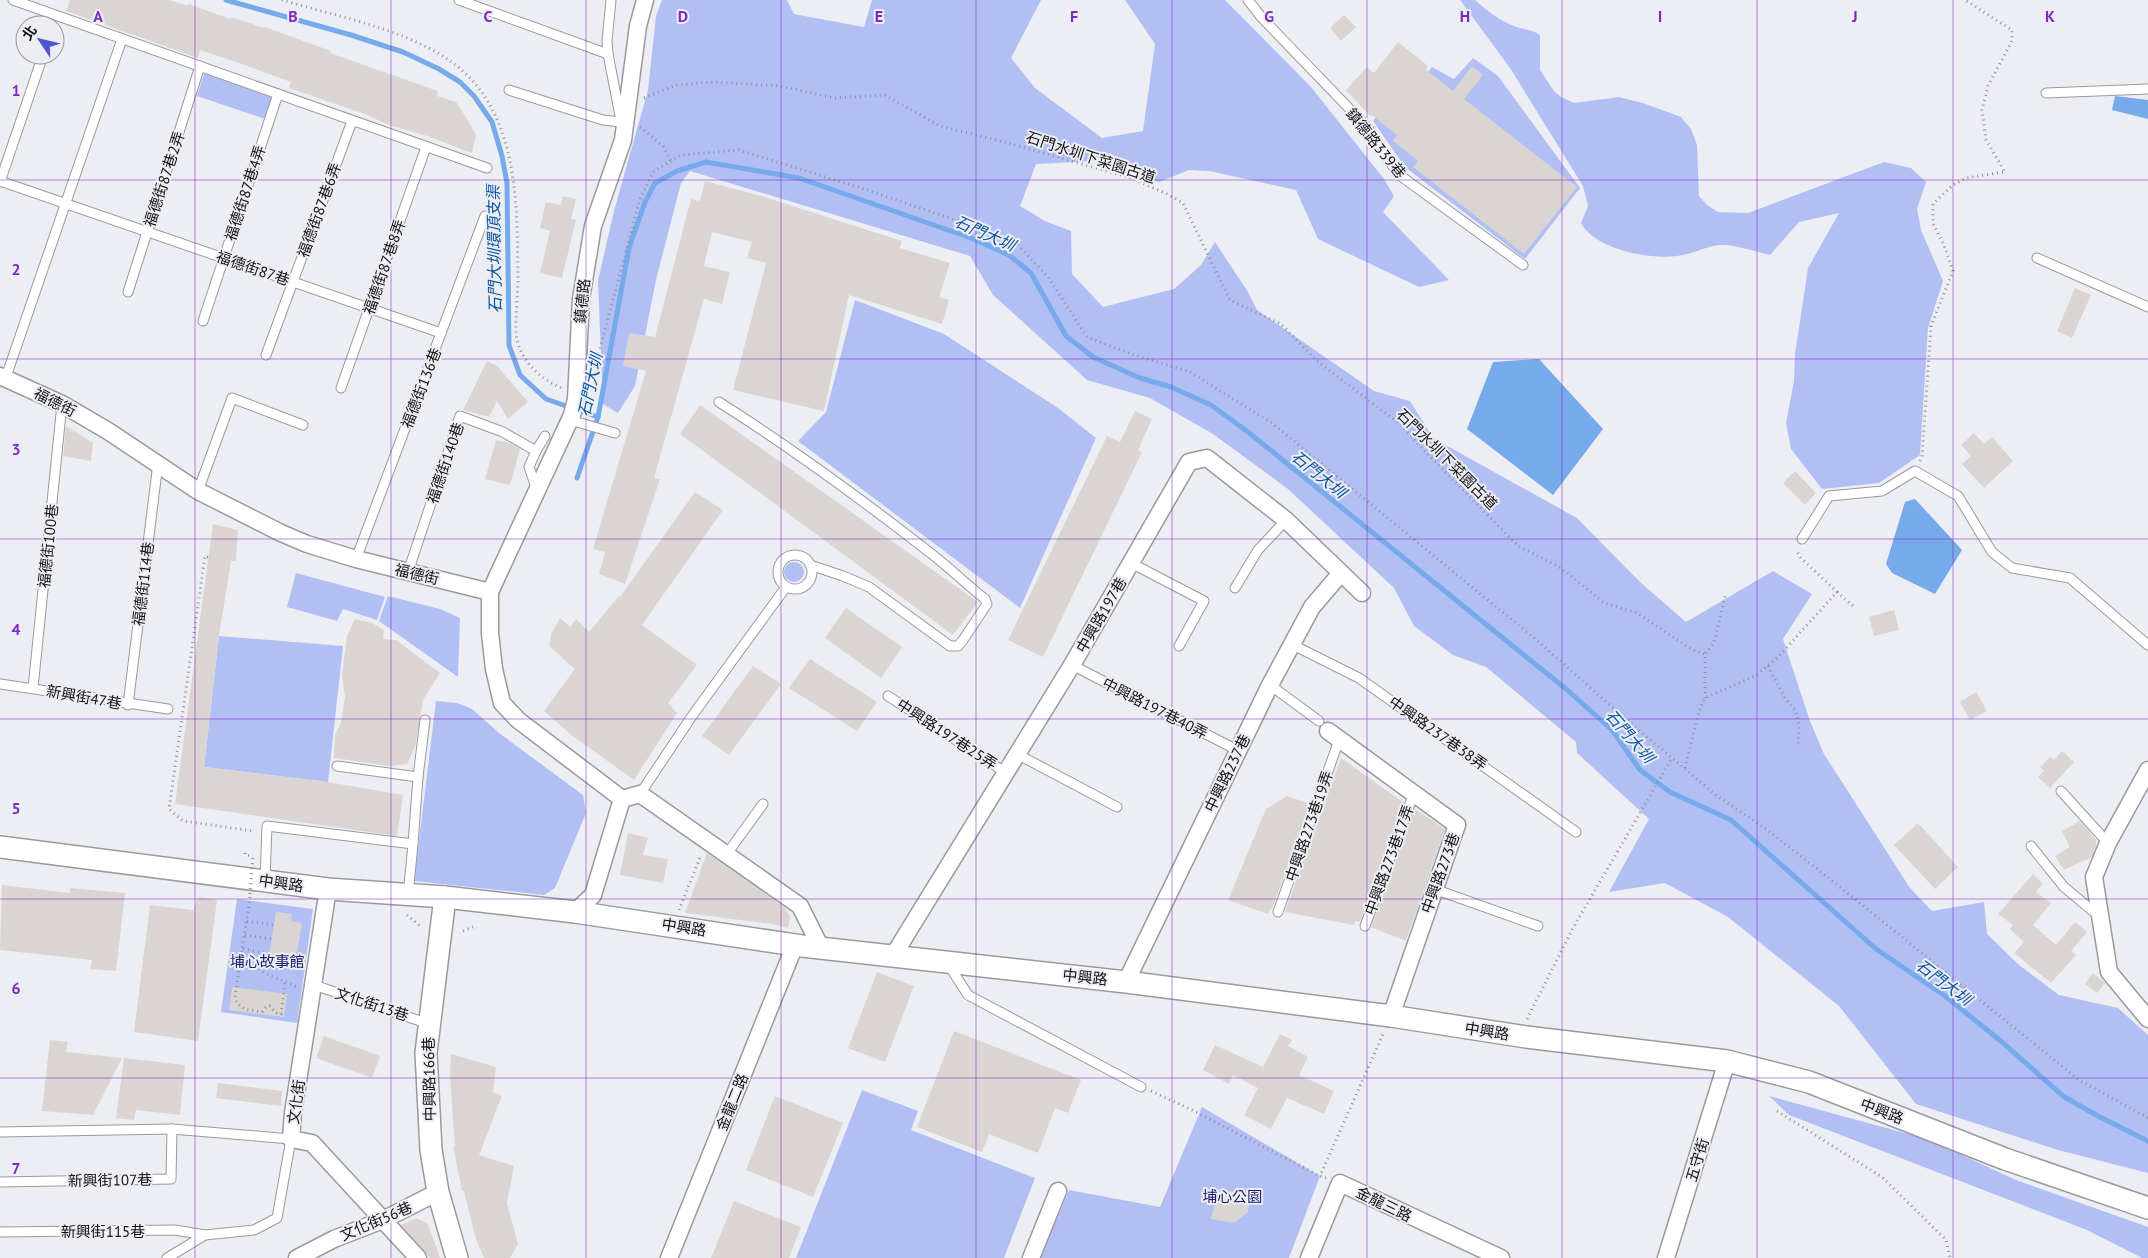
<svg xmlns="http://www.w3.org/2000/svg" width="2148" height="1258" font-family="'PT Sans','Noto Sans TC',sans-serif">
  <rect width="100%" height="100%" fill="#edeef3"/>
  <g fill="#b2bff5">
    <polygon points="662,0 787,0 794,14 864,27 872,0 1041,0 1011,58 1035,88 1102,138 1143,131 1155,44 1125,0 1225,0 1311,87 1384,179 1394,196 1383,212 1449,280 1419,287 1318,239 1296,190 1209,171 1189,170 1159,182 1094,161 1036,164 1020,206 1045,221 1071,231 1072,274 1103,307 1174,289 1201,265 1215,242 1248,292 1257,310 1374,391 1410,401 1433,438 1577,518 1640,582 1686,622 1773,571 1812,594 1783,639 1810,721 1824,754 1910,888 1932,911 1984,902 1987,934 2019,965 2059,995 2118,1008 2148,1035 2148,1173 2058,1150 1916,1104 1839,1006 1728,917 1665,883 1609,892 1649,819 1577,753 1576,742 1486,667 1453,655 1414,626 1394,588 1288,489 1213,434 1150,398 1087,380 993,295 970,256 690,171 681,183 656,280 635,386 618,413 603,404 598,281 614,211 648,90 656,16"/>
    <path d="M1460,0h15c11,10 25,21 39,26 10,4 18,3 26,9v35l14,21 7,6 13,6 45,-6 24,6 38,14 10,12 6,16 2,51 8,9 11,7 30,1 136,-51 27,6 15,14 -9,27 4,21 22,51 -15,47 -8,127 -41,28 -57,6 -31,-40 -5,-26 8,-42 1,-27 13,-86 31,-55 -40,9 -29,33c-12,-3 -37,-11 -49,-10 -12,0 -26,8 -38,10 -28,6 -87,-4 -102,-32l7,-17 -5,-20 -73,-118z"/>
    <polygon points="1473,58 1498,76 1580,188 1525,259 1405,167 1373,121 1396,92 1406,99 1432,67 1454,79"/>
    <polygon points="205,71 272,97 265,119 197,96"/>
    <polygon points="855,300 944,334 1058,408 1096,438 1020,608 798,441 826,412"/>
    <circle cx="794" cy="572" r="10"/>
    <polygon points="296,573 385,597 377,620 343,609 337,621 287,607"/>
    <polygon points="388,596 440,609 460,618 458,677 379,621"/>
    <polygon points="219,636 343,646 328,782 204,767"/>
    <polygon points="436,701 457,703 472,709 499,733 583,795 586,813 555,888 544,895 414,881"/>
    <polygon points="237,899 313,909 297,1023 221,1012"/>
    <polygon points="862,1090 918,1111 911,1130 1035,1178 1004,1258 796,1258"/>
    <polygon points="1769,1096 1927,1139 2016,1180 2148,1227 2148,1258 2142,1258 2087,1230 1789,1115"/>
    <polygon points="1202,1107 1320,1176 1289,1258 1040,1258 1069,1190 1160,1207"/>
  </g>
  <g fill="#76aaea">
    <polygon points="2115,96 2148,100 2148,119 2112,110"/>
    <polygon points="1539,359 1603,429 1553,495 1467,429 1493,362"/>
    <polygon points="1915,499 1962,550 1935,594 1892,573 1886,564 1905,502"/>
  </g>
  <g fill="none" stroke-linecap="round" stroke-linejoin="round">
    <g stroke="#76aaea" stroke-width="5">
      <polyline points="226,0 351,35 403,52 439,69 460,82 474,96 492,122 502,156 507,183 509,345 520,375 546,399 598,417"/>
      <polyline points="577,478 598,417 629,248 645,202 655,183 677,171 706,162 799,178 971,238 1009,255 1031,273 1066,336 1093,357 1140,378 1171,387 1211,405 1248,432 1566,689 1612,730 1640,770 1670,792 1731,820 1876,949 1945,996 2002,1042 2063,1096 2096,1115 2148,1141"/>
    </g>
  </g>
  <g fill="#dad5d3">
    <polygon points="70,0 169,0 188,6 189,4 230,19 231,17 264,28 265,27 331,51 330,53 438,91 437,96 456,102 467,119 476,135 472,153 424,135 389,125 365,114 289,88 291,82 242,64 200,50 198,58 66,11"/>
    <polygon points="1344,15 1356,27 1341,41 1330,28"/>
    <polygon points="1398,42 1428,66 1425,69 1453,91 1472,66 1483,75 1464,99 1577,187 1524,254 1413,167 1418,161 1393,141 1397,135 1372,115 1370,116 1346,90 1367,67 1374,73"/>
    <polygon points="705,181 761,196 902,241 900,248 950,263 939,297 949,300 942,324 849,295 824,411 733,390 766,263 747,258 752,242 712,232 704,266 730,272 722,304 704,299 654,478 660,479 625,584 599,574 605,552 593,549 646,371 623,366 629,333 655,337 691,199 700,201"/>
    <polygon points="563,196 576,199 571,219 576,220 562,278 540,273 550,231 540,228 546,202 561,205"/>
    <polygon points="2075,288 2091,295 2072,338 2057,331"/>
    <polygon points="487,361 497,366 528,402 508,419 497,401 489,417 463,410"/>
    <polygon points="700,405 978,602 953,635 680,434"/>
    <polygon points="1135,411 1152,419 1138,450 1142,452 1043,657 1008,640 1107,436 1120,442"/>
    <polygon points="66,426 93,443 91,461 63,456"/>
    <polygon points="1974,433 1984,444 1992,437 2013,461 1984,488 1962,464 1971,456 1961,445"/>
    <polygon points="496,440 512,444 520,449 510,485 485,479"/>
    <polygon points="1795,471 1816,493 1805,505 1783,483"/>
    <polygon points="695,492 723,510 642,625 697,665 668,703 677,713 634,780 570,734 544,711 575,669 549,646 551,634 560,618 570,627 576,619 589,632 619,596 620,597"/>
    <polygon points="213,524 238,530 236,561 231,561 219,636 204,767 328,782 403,795 397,836 175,804"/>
    <polygon points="846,608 902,647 881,678 825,638"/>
    <polygon points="1894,610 1899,630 1874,636 1869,617"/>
    <polygon points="355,619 372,623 384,630 383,639 396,640 440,673 423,700 415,747 407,764 390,766 334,758 335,735 341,723 345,697 342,676 347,636"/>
    <polygon points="810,659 877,702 857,731 789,688"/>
    <polygon points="753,666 781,684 729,755 702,736"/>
    <polygon points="1976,692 1987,711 1970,720 1960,702"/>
    <polygon points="2062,751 2074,762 2050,788 2038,777 2044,771 2040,767 2050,757 2054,760"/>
    <polygon points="1341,758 1404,803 1360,922 1355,921 1354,925 1285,912"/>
    <polygon points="1287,796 1310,804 1272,909 1270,909 1268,914 1228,900 1266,809"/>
    <polygon points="1415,809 1445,829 1406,941 1371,927"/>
    <polygon points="2080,821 2096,840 2096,846 2092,857 2064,870 2055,856 2070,847 2062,831"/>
    <polygon points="1918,823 1958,867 1935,889 1894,845"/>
    <polygon points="628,833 648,838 643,855 668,859 663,883 620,875"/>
    <polygon points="707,853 784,907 790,916 788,928 772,924 685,913"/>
    <polygon points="2033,874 2043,884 2036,892 2051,903 2033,925 2056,945 2075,922 2087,932 2071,951 2076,955 2051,983 2014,953 2024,942 2010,929 2013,925 1998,914"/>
    <polygon points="2,885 70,893 70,888 125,893 116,971 90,969 92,960 0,950"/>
    <polygon points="198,897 217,900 198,1041 134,1032 150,905 193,910"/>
    <polygon points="276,912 292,914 291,921 302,923 296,958 288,957 288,960 269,957"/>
    <polygon points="877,972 914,986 885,1062 848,1048"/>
    <polygon points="2093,973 2105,983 2097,993 2085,984"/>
    <polygon points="232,987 287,994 284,1017 229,1010"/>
    <polygon points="954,1031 1081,1080 1068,1113 1055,1108 1038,1153 989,1134 982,1152 917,1127"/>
    <polygon points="1280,1034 1292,1040 1288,1046 1308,1057 1299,1075 1334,1091 1324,1114 1287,1098 1271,1129 1244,1115 1258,1088 1233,1075 1229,1084 1203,1070 1215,1045 1263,1067"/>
    <polygon points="324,1036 380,1056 372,1078 316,1058"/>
    <polygon points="50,1040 68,1042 66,1052 122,1058 93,1115 42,1111"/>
    <polygon points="451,1054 496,1067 493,1092 502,1096 479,1155 514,1166 507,1203 518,1244 510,1258 484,1258 475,1236 464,1191 462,1190 453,1146 455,1147 450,1078"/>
    <polygon points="124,1058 185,1065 180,1115 136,1110 134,1120 116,1118"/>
    <polygon points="218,1083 282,1091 281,1106 216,1098"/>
    <polygon points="775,1096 843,1123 813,1197 746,1170"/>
    <polygon points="1219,1189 1250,1195 1248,1212 1234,1223 1211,1219"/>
    <polygon points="734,1201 801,1227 789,1258 711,1258"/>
    <polygon points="417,1218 428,1224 440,1258 430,1258 401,1225"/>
  </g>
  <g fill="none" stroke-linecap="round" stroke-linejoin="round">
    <defs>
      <g id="service">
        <polyline points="13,0 487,168"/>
        <polyline points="459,0 608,54 621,121"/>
        <polyline points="1248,0 1262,18 1368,128 1398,174 1523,265"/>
        <polyline points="608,54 607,41 611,0"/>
        <polyline points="509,90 603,120 621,122"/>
        <polyline points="2046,93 2148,89"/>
        <polyline points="0,181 441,333"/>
        <polyline points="0,182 43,55"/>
        <polyline points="2037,258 2148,307"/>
        <polyline points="128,292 200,66"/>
        <polyline points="203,321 278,94"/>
        <polyline points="266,355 352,121"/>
        <polyline points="6,377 122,39"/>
        <polyline points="341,388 426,147"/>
        <path d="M719,402c74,47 145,99 214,153 18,14 34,30 52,44l2,5 -24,36 -5,6h-8l-81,-59 -26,-11 -33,-11"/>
        <polyline points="570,420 615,433"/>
        <polyline points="536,451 545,436"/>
        <polyline points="198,491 232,398 303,425"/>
        <polyline points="1802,539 1829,496 1882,491 1915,471 1958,496 1992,552 2012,568 2070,578 2148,645"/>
        <circle cx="795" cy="572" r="17"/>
        <polyline points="356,559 485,216"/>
        <polyline points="1131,563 1204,601 1179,646"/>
        <polyline points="408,572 460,416 503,432 536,451 529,467 537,490"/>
        <polyline points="1235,588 1258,550 1286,520"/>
        <polyline points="1293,645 1359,678 1576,832"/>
        <polyline points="1072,665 1237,750"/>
        <polyline points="0,684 168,709"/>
        <polyline points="1270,685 1319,721"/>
        <polyline points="33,688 62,404"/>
        <polyline points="888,696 1005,772"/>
        <polyline points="128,705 158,463"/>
        <polyline points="1017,754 1117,807"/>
        <polyline points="337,766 418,777 413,844"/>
        <polyline points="418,777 425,720"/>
        <polyline points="2061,791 2108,843"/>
        <polyline points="640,794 692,716 786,587"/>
        <polyline points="2031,846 2064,887 2100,917"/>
        <polyline points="726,855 763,804"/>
        <polyline points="265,880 267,826 413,844 408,895"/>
        <polyline points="1434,889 1538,926"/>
        <polyline points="1278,912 1339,740"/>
        <polyline points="1365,926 1414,793"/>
        <polyline points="948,964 968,995 1141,1087"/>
        <polyline points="314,985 429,1024"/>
        <polyline points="0,1132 172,1129 291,1139 277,1218 254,1230 205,1235 175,1230 0,1232"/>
        <polyline points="0,1182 171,1179 172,1129"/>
        <polyline points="167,1258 205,1235"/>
      </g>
      <g id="minor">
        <polyline points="0,376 62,404 108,431 198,491 281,533 307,544 356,559 490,592 490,633 494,669 502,703 518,720 622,799 593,895 575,912"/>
        <polyline points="490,592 572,415 576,399 581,299 593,226 623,140 638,26 645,0"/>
        <polyline points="1328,731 1457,825 1391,1016"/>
        <polyline points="2148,770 2108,843 2094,877 2109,972 2148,1019"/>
        <polyline points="622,799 640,794 800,906 821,948"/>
        <polyline points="328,889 293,1113 291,1139 312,1143 418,1258"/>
        <polyline points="893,956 1072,665 1189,462 1207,458 1286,520 1362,593"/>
        <polyline points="1126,982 1270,685 1312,607 1341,573"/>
        <polyline points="297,1258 334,1239 383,1220 438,1192"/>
        <polyline points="669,1258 795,945"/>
        <polyline points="1031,1258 1058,1191"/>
        <polyline points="1309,1258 1340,1183 1501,1258"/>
        <polyline points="1666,1258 1727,1061"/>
      </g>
      <g id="tertiary">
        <polyline points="0,847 328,889 445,897 575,912 802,946 1126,982 1391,1016 1526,1037 1727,1061 1809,1082 2005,1159 2148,1208"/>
        <polyline points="445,897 426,1053 431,1150 438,1192 457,1258"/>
      </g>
    </defs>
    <use href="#service" stroke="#999a9e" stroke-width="11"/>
    <use href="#minor" stroke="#999a9e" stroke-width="19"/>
    <use href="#tertiary" stroke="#999a9e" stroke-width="24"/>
    <g stroke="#919195" stroke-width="3" stroke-dasharray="1 4" stroke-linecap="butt">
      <path d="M282,0c59,18 144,32 188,78 49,52 47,133 48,201 0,15 -4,49 -1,61 6,23 24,40 45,48"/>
      <polyline points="644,98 676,85 713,82 780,86 834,98 885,95 940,126 1008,143 1131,178 1167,194 1183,203 1230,300 1281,324 1317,361 1400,424 1418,444 1518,546 1561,568 1604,603 1637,613 1693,650 1705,654"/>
      <polyline points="640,127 663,146 671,161"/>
      <polyline points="596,363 640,199 654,171 681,155 739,150 864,189 967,224 1018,245 1048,277 1087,337 1134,355 1190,372 1273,424 1539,642 1622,716 1716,795 1766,829 1830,879 2079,1080 2148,1118"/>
      <polyline points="1920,461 1922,457 1931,326 1953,271 1944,245 1933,224 1933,204 1953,185 1966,178 2005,172 1986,140 1982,110 1988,86 2012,41 2012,30 1965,0"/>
      <polyline points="208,557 205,556 169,809 183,821 254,831"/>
      <polyline points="1837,592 1853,606"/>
      <polyline points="1768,666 1785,698 1796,711 1799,728 1798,745"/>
      <polyline points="1705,698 1705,654 1714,643 1725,596"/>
      <polyline points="1685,768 1699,711 1705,698 1757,675 1778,657 1837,592 1801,558 1796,550"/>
      <polyline points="245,853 245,855 253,856"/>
      <polyline points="250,897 235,997 237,1003 244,1009 262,1012 267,1006 270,1006 276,1013 281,1014 285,982"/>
      <polyline points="679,910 701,855"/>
      <polyline points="407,915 420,926"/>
      <polyline points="247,921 274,925"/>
      <polyline points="463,931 475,926"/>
      <polyline points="245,935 272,939"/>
      <polyline points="243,949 270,954"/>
      <polyline points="242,958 265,973 297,987"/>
      <polyline points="1527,1019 1573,928 1672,758"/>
      <polyline points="1151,1091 1190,1109 1320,1176"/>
      <polyline points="1777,1111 1882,1177 1946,1240 1950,1258"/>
      <polyline points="1326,1178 1320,1176 1384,1032"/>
    </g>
    <use href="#service" stroke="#fff" stroke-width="9"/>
    <use href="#minor" stroke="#fff" stroke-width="16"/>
    <use href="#tertiary" stroke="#fff" stroke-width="21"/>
    <polyline stroke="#919195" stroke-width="3" stroke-dasharray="1 4" stroke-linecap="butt" points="250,894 253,856"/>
  </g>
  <path fill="none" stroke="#7b2cbf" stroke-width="1" stroke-opacity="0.55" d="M195,0v1258M391,0v1258M586,0v1258M781,0v1258M976,0v1258M1172,0v1258M1367,0v1258M1562,0v1258M1757,0v1258M1953,0v1258M0,180h2148M0,359h2148M0,539h2148M0,719h2148M0,899h2148M0,1078h2148"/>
  <g text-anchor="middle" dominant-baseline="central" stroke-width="4" stroke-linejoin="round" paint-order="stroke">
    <g font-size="15" fill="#131315" stroke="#edeef3">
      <text transform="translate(1376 143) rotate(51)">鎮德路339巷</text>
      <text transform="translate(1091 157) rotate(18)">石門水圳下菜園古道</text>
      <text transform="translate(164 179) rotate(-72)">福德街87巷2弄</text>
      <text transform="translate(245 193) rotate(-72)">福德街87巷4弄</text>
      <text transform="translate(319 210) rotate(-70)">福德街87巷6弄</text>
      <text transform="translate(384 267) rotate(-71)">福德街87巷8弄</text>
      <text transform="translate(253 268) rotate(19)">福德街87巷</text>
      <text transform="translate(582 301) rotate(-84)">鎮德路</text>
      <text transform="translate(421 388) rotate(-69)">福德街136巷</text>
      <text transform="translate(55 402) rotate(27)">福德街</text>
      <text transform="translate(1447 459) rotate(45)">石門水圳下菜園古道</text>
      <text transform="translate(445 463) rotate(-71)">福德街140巷</text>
      <text transform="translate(48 546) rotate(-84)">福德街100巷</text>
      <text transform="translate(417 574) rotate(13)">福德街</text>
      <text transform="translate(143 584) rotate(-83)">福德街114巷</text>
      <text transform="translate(1101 615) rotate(-60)">中興路197巷</text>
      <text transform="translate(84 697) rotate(10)">新興街47巷</text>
      <text transform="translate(1155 708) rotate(27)">中興路197巷40弄</text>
      <text transform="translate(1438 733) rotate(35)">中興路237巷38弄</text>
      <text transform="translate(947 734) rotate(33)">中興路197巷25弄</text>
      <text transform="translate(1227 773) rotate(-64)">中興路237巷</text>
      <text transform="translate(1309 826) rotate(-71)">中興路273巷19弄</text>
      <text transform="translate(1389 860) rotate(-70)">中興路273巷17弄</text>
      <text transform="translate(1440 873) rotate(-70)">中興路273巷</text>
      <text transform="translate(281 883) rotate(8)">中興路</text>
      <text transform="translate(684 927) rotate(9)">中興路</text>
      <text transform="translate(1085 977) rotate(6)">中興路</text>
      <text transform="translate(372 1004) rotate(18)">文化街13巷</text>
      <text transform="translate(1487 1031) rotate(9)">中興路</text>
      <text transform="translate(429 1079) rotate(-91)">中興路166巷</text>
      <text transform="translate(296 1102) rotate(-82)">文化街</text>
      <text transform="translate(732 1102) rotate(-68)">金龍二路</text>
      <text transform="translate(1882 1111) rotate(21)">中興路</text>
      <text transform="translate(1697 1160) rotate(-73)">五守街</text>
      <text transform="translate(110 1180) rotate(-1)">新興街107巷</text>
      <text transform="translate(1384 1204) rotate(26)">金龍三路</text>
      <text transform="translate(376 1221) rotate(-23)">文化街56巷</text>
      <text x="103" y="1231">新興街115巷</text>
    </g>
    <g font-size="15" fill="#1b1a6d" stroke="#edeef3">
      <text x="267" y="961">埔心故事館</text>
      <text x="1232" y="1196">埔心公園</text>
    </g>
    <g font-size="16" font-style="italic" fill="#08549f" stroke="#edeef3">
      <text transform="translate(985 233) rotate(24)">石門大圳</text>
      <text transform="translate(494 249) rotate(-91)">石門大圳環頂支渠</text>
      <text transform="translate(590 385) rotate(-78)">石門大圳</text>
      <text transform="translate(1319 474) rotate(39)">石門大圳</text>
      <text transform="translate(1630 736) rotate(49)">石門大圳</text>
      <text transform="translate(1944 982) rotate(37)">石門大圳</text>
    </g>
  </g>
  <g font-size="16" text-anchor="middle" font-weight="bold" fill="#7b2cbf" stroke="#edeef3" stroke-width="4" stroke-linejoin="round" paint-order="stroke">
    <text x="98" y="22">A</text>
    <text x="293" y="22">B</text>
    <text x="488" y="22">C</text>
    <text x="683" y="22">D</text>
    <text x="879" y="22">E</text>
    <text x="1074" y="22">F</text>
    <text x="1269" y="22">G</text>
    <text x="1465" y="22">H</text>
    <text x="1660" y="22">I</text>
    <text x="1855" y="22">J</text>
    <text x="2050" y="22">K</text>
    <text x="16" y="96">1</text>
    <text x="16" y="275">2</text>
    <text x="16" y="455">3</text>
    <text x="16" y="635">4</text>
    <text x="16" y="814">5</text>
    <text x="16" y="994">6</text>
    <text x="16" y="1174">7</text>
  </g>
  <g transform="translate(40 40) rotate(305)"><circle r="24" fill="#edeef3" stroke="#96969a"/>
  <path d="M0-4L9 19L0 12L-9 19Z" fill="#4c57cd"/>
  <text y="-8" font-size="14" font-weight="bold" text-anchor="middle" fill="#131315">北</text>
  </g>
</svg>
